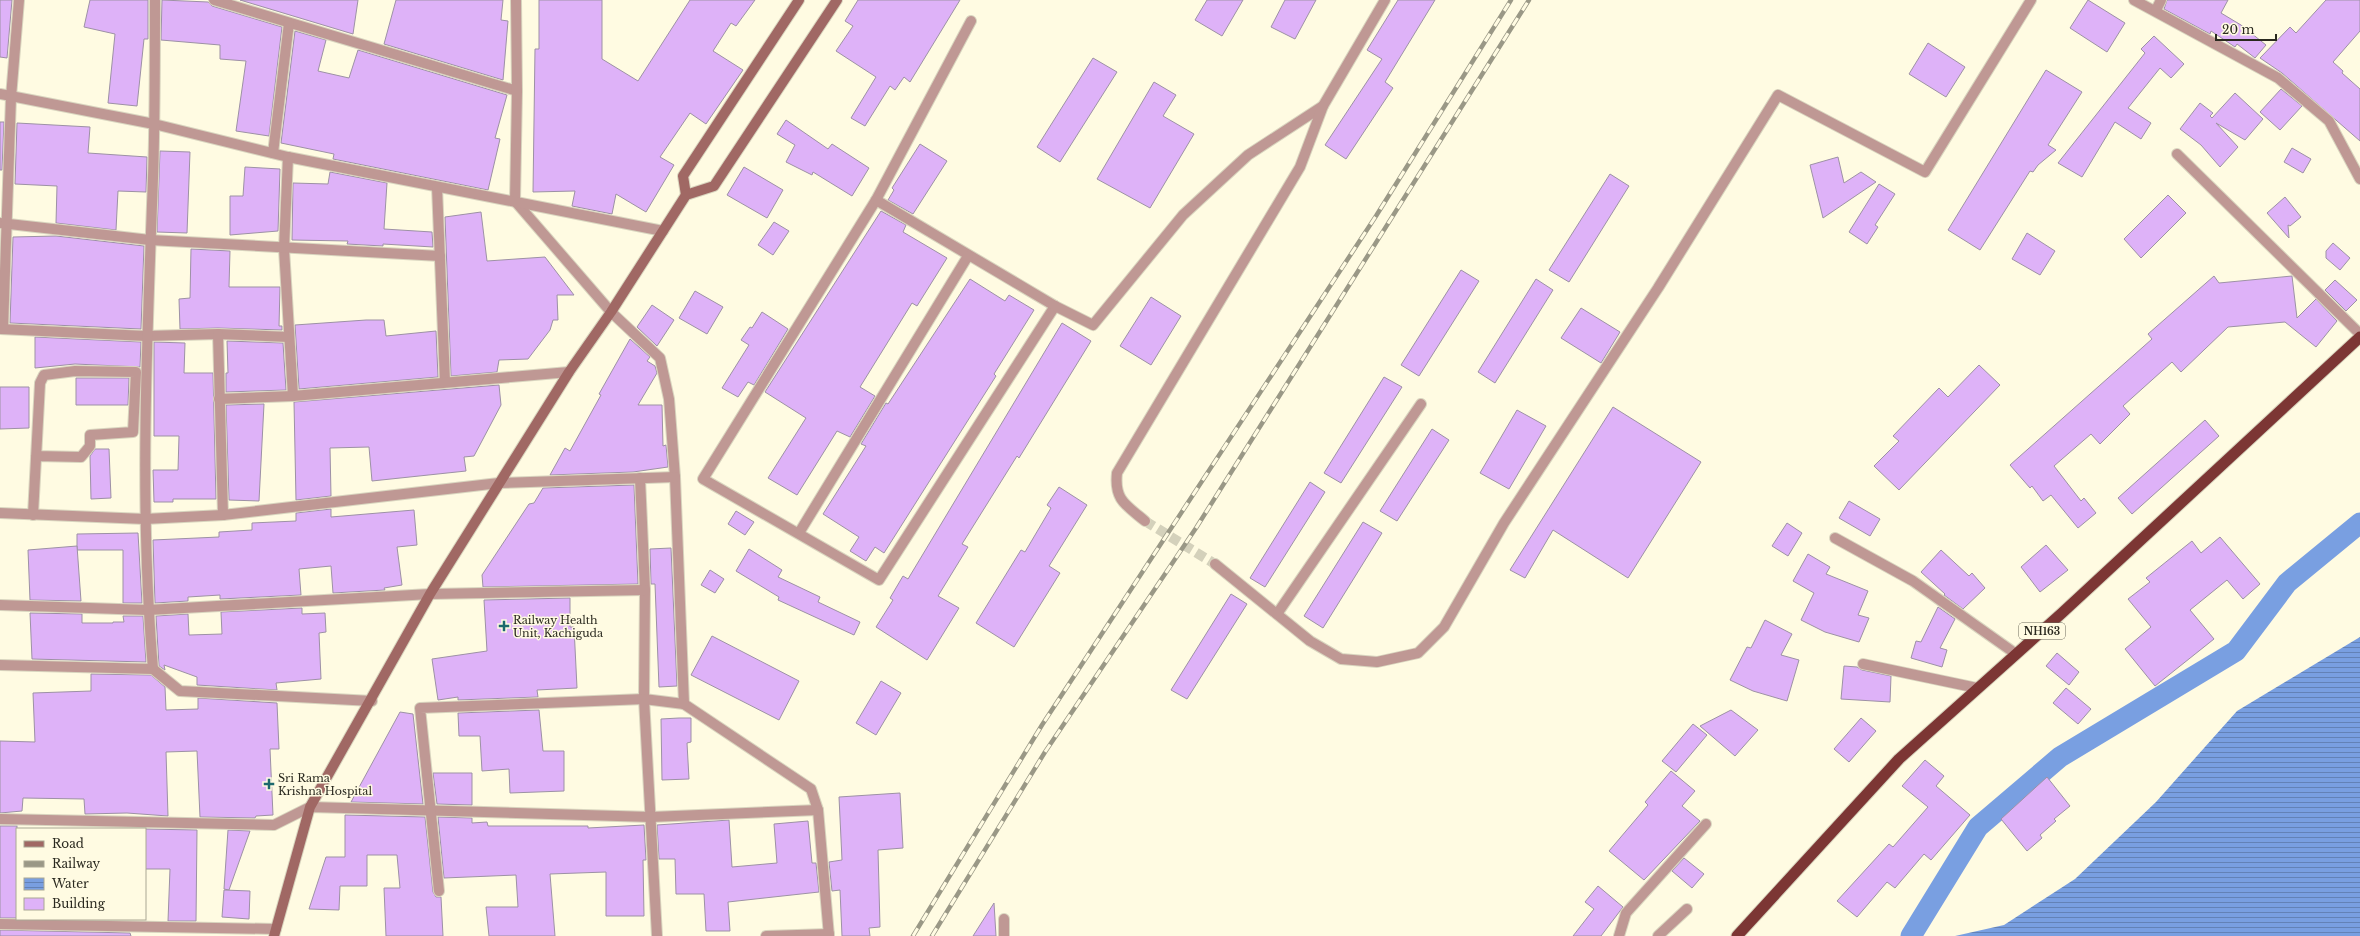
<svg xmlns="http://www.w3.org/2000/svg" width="2360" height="936" font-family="'Libre Baskerville',serif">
  <defs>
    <pattern id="water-rules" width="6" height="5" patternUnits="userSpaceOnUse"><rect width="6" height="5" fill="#799fe1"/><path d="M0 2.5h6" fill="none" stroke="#6382b6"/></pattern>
  </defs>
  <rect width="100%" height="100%" fill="#fffbe2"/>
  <polygon fill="url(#water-rules)" points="2360,637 2360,936 1955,936 2004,925 2075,879 2156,802 2237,711"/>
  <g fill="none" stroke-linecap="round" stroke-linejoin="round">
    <polyline stroke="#799fe1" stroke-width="21" points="1911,936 1978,827 2060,757 2236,651 2287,583 2360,523"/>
  </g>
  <g fill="#deb2f8" stroke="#9d91a5">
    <polygon points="0,0 12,0 7,58 0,57"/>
    <polygon points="90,0 148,0 148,39 144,39 137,106 108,103 115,34 84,27"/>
    <polygon points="162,0 208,2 212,6 282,27 269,136 236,131 246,61 220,59 220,45 161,40"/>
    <polygon points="240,0 358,0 353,34"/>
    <polygon points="396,0 503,0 501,20 508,21 503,80 384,44"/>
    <polygon points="539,0 602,0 602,59 638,81 690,0 755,0 736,26 731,23 713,51 743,70 706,124 690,113 660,157 674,165 646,212 616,194 612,214 572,206 575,191 533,192 535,49 539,49"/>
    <polygon points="858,0 960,0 910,82 904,77 895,90 890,86 865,126 851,118 876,77 836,51 853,26 845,21"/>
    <polygon points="1207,0 1243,0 1222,36 1195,20"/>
    <polygon points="1285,0 1316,0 1295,39 1271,27"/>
    <polygon points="1398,0 1435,0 1385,82 1393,88 1346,159 1325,145 1382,59 1367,50"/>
    <polygon points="2088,0 2125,23 2107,52 2070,28"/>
    <polygon points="2167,0 2228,0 2221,13 2241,25 2266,45 2255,58 2237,44 2235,47 2211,31 2210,34 2164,9"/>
    <polygon points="2326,0 2360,0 2360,31 2333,62 2343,71 2342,73 2360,89 2360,141 2282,73 2260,58 2290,27 2296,33"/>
    <polygon points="295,31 326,40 318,71 349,78 358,50 507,95 495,138 500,139 488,190 333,159 334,154 281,143"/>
    <polygon points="2154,36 2184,64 2171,78 2160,68 2128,108 2151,123 2141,139 2115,122 2082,177 2058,163 2145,53 2141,49"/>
    <polygon points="1928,43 1965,67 1946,97 1909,74"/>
    <polygon points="1093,58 1117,72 1060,162 1037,147"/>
    <polygon points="2046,70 2082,92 2048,145 2056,150 2038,165 2033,172 2030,171 1980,250 1948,230"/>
    <polygon points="1154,82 1176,95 1163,116 1194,134 1150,208 1097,179"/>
    <polygon points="2281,89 2302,106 2280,130 2260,112"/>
    <polygon points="2235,93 2263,119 2245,140 2216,123 2238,147 2220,167 2201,145 2180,129 2200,103 2213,113 2210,116 2212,118"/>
    <polygon points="786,120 828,149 832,144 869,168 852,196 813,172 812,175 786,162 795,145 777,134"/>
    <polygon points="0,122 4,122 2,170 0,170"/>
    <polygon points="17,123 90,127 88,153 147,157 146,192 118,191 116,230 56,223 57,186 15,184"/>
    <polygon points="920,144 947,161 913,214 888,200 894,190 892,188"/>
    <polygon points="2292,148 2311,159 2303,173 2284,162"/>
    <polygon points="160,151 190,152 187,233 157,232"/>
    <polygon points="1838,157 1844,183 1861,172 1876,182 1823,218 1810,165"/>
    <polygon points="245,167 280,169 278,231 230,235 230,196 243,196"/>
    <polygon points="744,167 783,190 767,218 727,195"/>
    <polygon points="330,172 387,183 384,229 432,232 433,247 383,244 383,246 347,244 348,241 292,240 293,183 328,184"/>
    <polygon points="1610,174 1629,186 1569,282 1549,270"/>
    <polygon points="1879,184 1895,194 1875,225 1878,227 1867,244 1849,232"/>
    <polygon points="2168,195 2186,213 2141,258 2124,239"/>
    <polygon points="2285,197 2301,217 2290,226 2288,225 2289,238 2267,213"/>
    <polygon points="881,211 906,225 903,232 947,258 917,306 912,303 860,387 875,396 850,437 837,431 797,495 768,478 806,418 765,392"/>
    <polygon points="481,212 487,261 545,257 574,295 557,295 558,320 553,320 550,330 528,359 499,360 497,372 451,376 445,217"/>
    <polygon points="774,222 789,231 773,255 758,245"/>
    <polygon points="2027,233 2055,251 2040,275 2012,259"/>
    <polygon points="56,236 144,246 141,329 10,323 13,237"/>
    <polygon points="2333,243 2350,258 2340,270 2326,258 2326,251"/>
    <polygon points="191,249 230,251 229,287 280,287 279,326 282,326 282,330 218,328 180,329 179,299 190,298"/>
    <polygon points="1461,270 1479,281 1419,376 1401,365"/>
    <polygon points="2214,276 2219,283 2292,276 2297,318 2316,299 2337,321 2316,347 2285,322 2228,327 2181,372 2172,362 2123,406 2130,414 2100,444 2091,434 2054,466 2081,501 2084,498 2096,513 2078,528 2051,495 2043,501 2032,486 2030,488 2010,465 2152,339 2148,334"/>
    <polygon points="970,279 1005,301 1009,295 1034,310 994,374 996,376 884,553 875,547 866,561 850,551 859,537 823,514 866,446 861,444 886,403 888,404"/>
    <polygon points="1536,279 1553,290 1495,383 1478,372"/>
    <polygon points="2335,280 2357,300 2346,311 2325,290"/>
    <polygon points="695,291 723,307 707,334 679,318"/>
    <polygon points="1151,297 1181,316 1151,365 1120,346"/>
    <polygon points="652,305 674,320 657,346 637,327"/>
    <polygon points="1581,308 1620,332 1601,363 1561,338"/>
    <polygon points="762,312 788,329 754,385 748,382 738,397 722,388 749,345 741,340 750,327 752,328"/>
    <polygon points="366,320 384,320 386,336 436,331 438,377 299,389 295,325"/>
    <polygon points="1062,323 1091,341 1019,458 1017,456 962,544 968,547 938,596 959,608 927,660 876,627 893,600 890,598 903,576 908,579"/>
    <polygon points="35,337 141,342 140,367 75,364 35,368"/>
    <polygon points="630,339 650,357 647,361 655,366 657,373 638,405 662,405 663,446 666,445 668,467 633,472 550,475 565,448 570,451 601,395 599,394"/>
    <polygon points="227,341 283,343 286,390 226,392 226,373 228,373"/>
    <polygon points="154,342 185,343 184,373 213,373 216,499 173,499 173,502 154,502 153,470 178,470 179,436 154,436"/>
    <polygon points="1979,365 2000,385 1899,490 1874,466 1899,441 1893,436 1939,388 1948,397"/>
    <polygon points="1384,377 1402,387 1341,483 1324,473"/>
    <polygon points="76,378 129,378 128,405 76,405"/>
    <polygon points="499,385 501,405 474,456 464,457 466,471 372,481 369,447 330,448 331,496 296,500 294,402"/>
    <polygon points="0,387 29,387 29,428 0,429"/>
    <polygon points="264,404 259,501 229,500 226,405"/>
    <polygon points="1613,407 1701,462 1628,578 1553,530 1525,578 1510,570"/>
    <polygon points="1517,410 1546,426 1509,489 1480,473"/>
    <polygon points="2205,420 2219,436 2132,514 2118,498"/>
    <polygon points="1432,429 1449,440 1397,521 1380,511"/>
    <polygon points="95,449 109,449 111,498 91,499 90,456"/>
    <polygon points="1310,482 1325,492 1265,587 1250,578"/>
    <polygon points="634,485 638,584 483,587 482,575 529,504 534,503 543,488"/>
    <polygon points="1059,487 1087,505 1049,566 1060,573 1014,647 976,623 1021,550 1025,552 1051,508 1047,505"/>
    <polygon points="1849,501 1880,519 1870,536 1839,518"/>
    <polygon points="331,509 331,517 414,510 417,545 397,547 402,585 384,588 385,590 333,593 331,566 299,569 301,595 220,599 220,595 188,597 188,601 155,603 153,540 219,537 219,532 252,530 252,523 296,521 296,513"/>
    <polygon points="736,511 754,522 745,535 728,524"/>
    <polygon points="1363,522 1382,533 1323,628 1304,616"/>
    <polygon points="1787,523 1802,533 1788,556 1772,546"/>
    <polygon points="138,533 142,603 123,603 123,550 77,550 77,534"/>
    <polygon points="2220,537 2260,584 2243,599 2227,580 2190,610 2214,639 2155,686 2125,649 2151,627 2128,599 2150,582 2146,578 2192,541 2201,553"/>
    <polygon points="2046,545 2068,570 2040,592 2021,567"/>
    <polygon points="77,546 81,601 30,600 28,550"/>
    <polygon points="671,548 677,686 659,687 655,584 651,584 650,549"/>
    <polygon points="749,549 782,570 778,577 820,597 818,602 860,622 854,635 778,600 779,597 736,571"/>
    <polygon points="1941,550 1969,576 1972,573 1985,588 1963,609 1944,595 1945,594 1921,572"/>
    <polygon points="1808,554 1830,567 1826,574 1868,591 1858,615 1869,618 1859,642 1825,632 1801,620 1814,593 1793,581"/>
    <polygon points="710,570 724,579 715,593 701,585"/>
    <polygon points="1231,594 1247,604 1187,699 1171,690"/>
    <polygon points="570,598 570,627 574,627 577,688 537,690 538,697 458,700 458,697 438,700 432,659 487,651 484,600"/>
    <polygon points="1938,607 1955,619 1940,648 1947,650 1942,667 1911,658 1916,641 1921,642"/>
    <polygon points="302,608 302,614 325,613 326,632 319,633 321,679 276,683 277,690 197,685 197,677 164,665 165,670 159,666 156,616 188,614 189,635 222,634 221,612"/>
    <polygon points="30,613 82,614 82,623 113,623 113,622 124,622 123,616 143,616 146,662 32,659"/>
    <polygon points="1765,620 1792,634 1781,655 1799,660 1787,701 1753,691 1730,680 1747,647 1751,648"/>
    <polygon points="712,636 799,681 779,720 691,675"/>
    <polygon points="2057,653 2079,672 2069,685 2046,666"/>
    <polygon points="1844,666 1857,667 1862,670 1891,676 1890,702 1841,699"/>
    <polygon points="91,674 151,675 165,687 166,710 198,709 198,698 277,703 279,749 270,749 273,815 256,816 255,818 200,817 197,751 166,752 168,816 127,813 85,814 84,799 23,798 22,811 0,813 0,741 35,742 33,693 91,691"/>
    <polygon points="881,681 901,693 876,735 856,723"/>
    <polygon points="2066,688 2091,709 2078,724 2053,703"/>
    <polygon points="539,710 543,751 564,751 564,791 510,793 509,769 482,771 480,736 459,736 458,713"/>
    <polygon points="1731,710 1758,730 1735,756 1700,726"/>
    <polygon points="400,712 413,714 423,804 351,802"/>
    <polygon points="679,718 691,718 691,742 687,743 689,779 662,780 661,719"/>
    <polygon points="1861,718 1876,731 1849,762 1834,749"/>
    <polygon points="1693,724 1707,735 1676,772 1662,761"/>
    <polygon points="1925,760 1944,776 1936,786 1970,815 1931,860 1924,854 1895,888 1887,882 1857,917 1837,901 1889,844 1893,847 1928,807 1902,786"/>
    <polygon points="1671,771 1695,791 1682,806 1700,821 1644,880 1609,851 1648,805 1645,802"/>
    <polygon points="433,773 472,773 472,805 437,804"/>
    <polygon points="2047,777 2070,806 2054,819 2056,821 2040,835 2042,838 2027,851 2001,819"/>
    <polygon points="900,793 903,848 878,850 880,927 869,928 870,936 842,936 840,890 832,891 829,862 842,860 839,797"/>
    <polygon points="345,815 425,817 433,892 436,897 441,897 443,936 386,936 384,888 400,888 397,855 367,855 367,886 340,886 339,910 309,909 326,857 345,857"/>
    <polygon points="438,817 472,818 472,823 487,822 488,826 588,826 588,828 644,825 646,860 643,860 644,916 606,916 606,872 550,874 555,936 489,936 486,907 518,907 516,875 444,878"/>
    <polygon points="729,820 732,867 777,863 774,824 808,821 812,863 816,863 819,892 728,902 730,931 706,931 704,894 676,894 675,859 659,859 657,825"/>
    <rect x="0" y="826" width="17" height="92"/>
    <polygon points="145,829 197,830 196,921 168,921 170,869 145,869"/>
    <polygon points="228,830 250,831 229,890 224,889"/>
    <polygon points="1684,858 1704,874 1692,888 1672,871"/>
    <polygon points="1598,886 1623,907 1601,936 1573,936 1594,909 1585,902"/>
    <polygon points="224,890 250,891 249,919 222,917"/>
    <polygon points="994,903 996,936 973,936"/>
    <polygon points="0,930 130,933 131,936 0,936"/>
  </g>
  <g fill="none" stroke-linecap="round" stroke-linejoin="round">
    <polyline stroke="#d4d1bb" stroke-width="10" stroke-dasharray="10 5" stroke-linecap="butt" points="1145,521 1215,564"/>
    <defs>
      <g id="minor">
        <polyline points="214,0 517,91"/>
        <polyline points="516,0 517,91 515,201 611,312 660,358 669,399 675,477 684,704 811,789 818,810 829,936"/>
        <polyline points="2134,0 2278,78 2329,121 2360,179"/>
        <polyline points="2156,10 2161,0"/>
        <polyline points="971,21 876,200 703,479 879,580 1055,306"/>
        <polyline points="0,94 154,124 288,157 663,231"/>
        <polyline points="273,153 289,23"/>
        <polyline points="2177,154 2360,334"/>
        <polyline points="288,157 284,249 293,396"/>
        <polyline points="437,187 445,382"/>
        <polyline points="876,200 1055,306 1093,325 1183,215 1248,155 1323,106"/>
        <polyline points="0,223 150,240 440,256"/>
        <polyline points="0,329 146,336 218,334 289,337"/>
        <polyline points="3,329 11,97 19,0"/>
        <polyline points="218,334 223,515"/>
        <polyline points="219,399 293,396 569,372"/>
        <polyline points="640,478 645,590 644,699 657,936"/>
        <polyline points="0,513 145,519 223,515 499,483 675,477"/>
        <polyline points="33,515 40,383 44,375 75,371 136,372 133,432 90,435 90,446 81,457 36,456"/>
        <path d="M1145,521c-19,-16 -31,-21 -28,-48l183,-306 23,-61 62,-106"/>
        <polyline points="799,533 968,256"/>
        <polyline points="1835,538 1913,581 2016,654"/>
        <polyline points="1215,564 1310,641 1341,659 1377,662 1418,653 1444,627 1504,523 1658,288 1778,95 1925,172 2031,0"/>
        <polyline points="0,605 148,610 430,594 645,590"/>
        <polyline points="1277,614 1421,404"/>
        <polyline points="1863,664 1977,688"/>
        <polyline points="0,665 153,669 180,691 372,701"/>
        <path d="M153,669c-14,-164 -6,-327 0,-491 2,-59 2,-119 2,-178"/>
        <polyline points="0,819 274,825 310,807 651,817 818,810"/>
        <polyline points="439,891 420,708 644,699 684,704"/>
        <polyline points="1004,919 1004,936"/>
        <polyline points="0,924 276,929"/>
        <polyline points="766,936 829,934"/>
        <polyline points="1619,936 1626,913 1706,824"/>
        <polyline points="1658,936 1687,909"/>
      </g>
      <g id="secondary">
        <polyline points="686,195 683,176 799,0"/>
        <polyline points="274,936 310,807 430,594 569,372 611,312 686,195 714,186 837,0"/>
      </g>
      <polyline id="trunk" points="1737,936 1899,759 2062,613 2360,337"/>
    </defs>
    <use href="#minor" stroke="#d9d5bf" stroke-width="12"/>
    <use href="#secondary" stroke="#d9d5bf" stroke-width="12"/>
    <use href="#trunk" stroke="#d9d5bf" stroke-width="13"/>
    <use href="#minor" stroke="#bf9894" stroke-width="10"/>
    <use href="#secondary" stroke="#a06864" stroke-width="10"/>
    <use href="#trunk" stroke="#7c3634" stroke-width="11"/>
    <defs>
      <g id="rail">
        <polyline points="913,936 1042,725 1376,216 1511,0"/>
        <polyline points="932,936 1045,752 1196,528 1529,0"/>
      </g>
    </defs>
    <use href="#rail" stroke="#9a9886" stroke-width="4.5"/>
    <use href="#rail" stroke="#fffbe2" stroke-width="3" stroke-dasharray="9" stroke-linecap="butt"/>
  </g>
  <g fill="#1c696d" stroke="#fffbe2" stroke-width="1.5">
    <path d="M502 620h4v4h4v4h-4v4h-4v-4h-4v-4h4z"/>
    <path d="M267 778h4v4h4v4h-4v4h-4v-4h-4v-4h4z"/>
  </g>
  <g text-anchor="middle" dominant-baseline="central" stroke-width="3" stroke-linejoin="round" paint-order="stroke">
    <rect fill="#fffbe2" stroke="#6a685a" stroke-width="1" x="2019" y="623" width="46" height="16" rx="3"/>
    <g font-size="10" font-weight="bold" fill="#2a291f">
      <text x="2042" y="631">NH163</text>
    </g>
    <g font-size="11" fill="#2a291f" stroke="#fffbe2" text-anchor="start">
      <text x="513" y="620">Railway Health<tspan x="513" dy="13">Unit, Kachiguda</tspan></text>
      <text x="278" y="778">Sri Rama<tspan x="278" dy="13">Krishna Hospital</tspan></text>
    </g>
  </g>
  <rect x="16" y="828" width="130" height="92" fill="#fffbe2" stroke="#aaa794"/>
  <rect x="24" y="841" width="20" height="6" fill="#a06864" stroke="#aaa794"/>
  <text x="52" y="848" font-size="12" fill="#2a291f">Road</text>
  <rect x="24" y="861" width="20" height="6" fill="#9a9886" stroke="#aaa794"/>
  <text x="52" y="868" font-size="12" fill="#2a291f">Railway</text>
  <rect x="24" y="878" width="20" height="12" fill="url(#water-rules)" stroke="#aaa794"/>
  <text x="52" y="888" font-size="12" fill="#2a291f">Water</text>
  <rect x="24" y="898" width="20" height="12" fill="#deb2f8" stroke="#aaa794"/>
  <text x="52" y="908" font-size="12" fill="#2a291f">Building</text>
  <path d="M2216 34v6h60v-6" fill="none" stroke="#2a291f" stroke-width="2"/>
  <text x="2222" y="34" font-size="12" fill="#2a291f" stroke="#fffbe2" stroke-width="3" paint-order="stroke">20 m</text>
</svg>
